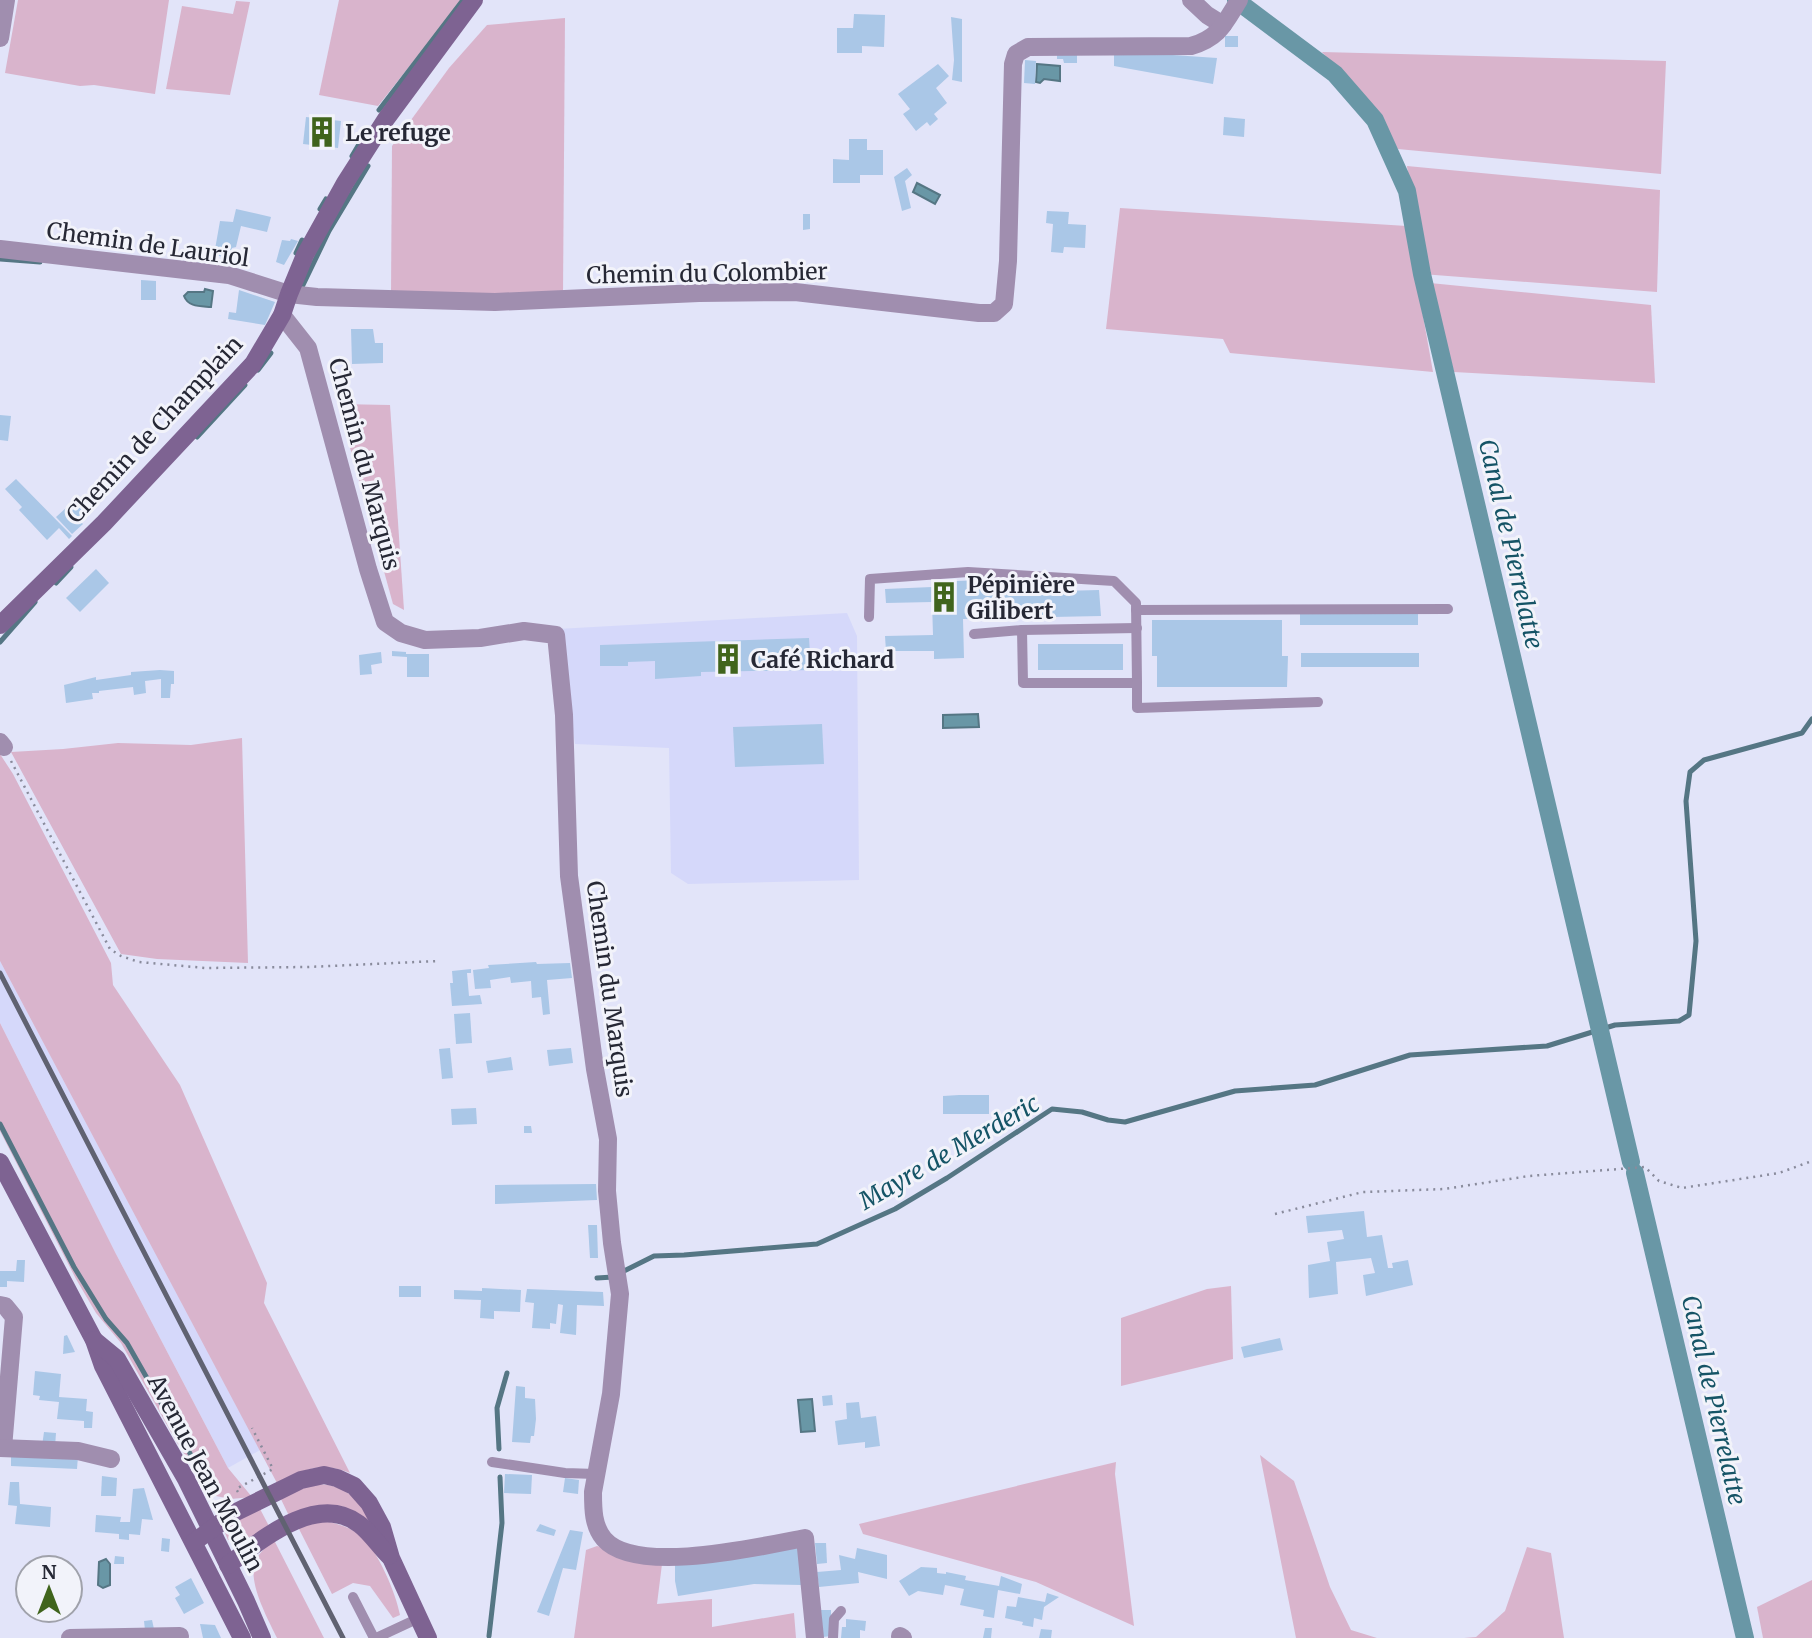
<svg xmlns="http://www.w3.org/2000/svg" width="1812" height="1638" font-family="Merriweather,serif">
  <rect width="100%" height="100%" fill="#e2e4f9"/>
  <g fill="#d5d8fa">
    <polygon points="847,613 857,636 859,880 688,884 671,873 669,748 575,744 557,629"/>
    <polygon points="0,961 260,1450 228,1468 116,1254 0,1023"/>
  </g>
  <g fill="#d9b4cc">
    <polygon points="18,0 169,0 155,94 94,85 80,86 5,73"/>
    <polygon points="339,0 462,0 378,106 319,95"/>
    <polygon points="236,1 250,2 230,95 166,89 182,6 233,14"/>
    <polygon points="565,18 563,294 391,294 392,146 449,68 487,25"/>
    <polygon points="1322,52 1666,61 1661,174 1398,149 1378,114"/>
    <polygon points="1407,166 1660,190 1657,292 1422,274"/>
    <polygon points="1120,208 1407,226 1433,372 1230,353 1223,339 1106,329"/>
    <polygon points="1430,283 1651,305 1655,383 1454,372"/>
    <polygon points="338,404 390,405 404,610 393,604"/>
    <polygon points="242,738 248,963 157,959 121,954 11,752 63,749 118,743 191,745"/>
    <path d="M0,754l13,20 98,189 2,22 67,100 87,198 -3,20 86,170c-33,-12 -43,-3 -73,10l-277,-522z"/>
    <polygon points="0,1023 116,1254 228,1468 252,1497 231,1499 216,1496 199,1477 176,1441 121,1343 96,1313 76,1279 0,1131"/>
    <polygon points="1231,1286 1233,1359 1121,1386 1121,1318 1207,1289"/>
    <polygon points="1260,1455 1294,1481 1330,1587 1351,1630 1377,1638 1296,1638"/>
    <polygon points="1116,1462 1115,1474 1134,1626 1036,1582 863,1534 859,1524"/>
    <path d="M318,1484c37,2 42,22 60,49 -32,-33 -46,-35 -88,-15l-11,-23z"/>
    <polygon points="258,1505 271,1530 237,1541 228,1540 225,1533 231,1524"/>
    <path d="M325,1521c13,3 25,6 36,15 17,15 35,57 39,79l-7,3 -23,-32 -17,-3 -21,11 -34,-67z"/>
    <path d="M274,1540l50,98h-47c-9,-19 -31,-58 -21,-78 4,-8 11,-14 18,-20z"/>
    <polygon points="597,1546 662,1564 657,1604 712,1599 712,1627 794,1613 796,1638 574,1638 586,1550"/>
    <polygon points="1527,1547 1551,1553 1564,1638 1464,1638 1476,1637 1505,1611"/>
    <polygon points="1812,1580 1812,1638 1763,1638 1757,1607"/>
  </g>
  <g fill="#6997a6" stroke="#557684" stroke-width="2">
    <polygon points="1037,64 1060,66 1060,81 1044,79 1040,83 1036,82"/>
    <polygon points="917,183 940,195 935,204 913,192"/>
    <path d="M205,289l8,2 -2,16c-11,-1 -23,0 -27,-11l4,-4h16z"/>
    <polygon points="978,714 979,727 943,728 943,715"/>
    <polygon points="812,1399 815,1431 801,1432 798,1400"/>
    <polygon points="106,1559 110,1564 110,1585 103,1588 98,1585 99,1562"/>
  </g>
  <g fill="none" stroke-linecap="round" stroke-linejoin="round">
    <g stroke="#557684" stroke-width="5">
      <polyline points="379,110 463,0"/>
      <polyline points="352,156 368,129"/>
      <polyline points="320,209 326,199"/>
      <polyline points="296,253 302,240"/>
      <polyline points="0,259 40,262"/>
      <polyline points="303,285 329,231 368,166"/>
      <polyline points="258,370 271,353"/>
      <polyline points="197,437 245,385"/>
      <polyline points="56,583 71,567"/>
      <polyline points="0,642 35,602"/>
      <polyline points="0,1124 74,1267 106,1319 127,1343 200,1471 214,1489"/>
      <polyline points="622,1272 654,1256 684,1255 817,1244 895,1209 947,1178 1052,1109 1082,1112 1108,1120 1125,1122 1235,1091 1315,1085 1410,1055 1547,1046 1615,1025 1679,1021 1689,1015 1696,941 1686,801 1690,772 1704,760 1802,733 1812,719"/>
      <polyline points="597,1278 613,1277"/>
      <polyline points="499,1449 497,1408 507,1373"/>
      <polyline points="489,1636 502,1523 500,1477"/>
    </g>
    <g stroke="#6997a6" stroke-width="18">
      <polyline points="1236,0 1335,74 1375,120 1407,191 1422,274 1631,1162"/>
      <polyline points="1635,1173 1745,1638"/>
    </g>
  </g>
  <g fill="#aac7e7">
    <polygon points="854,14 885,15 884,47 862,46 862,53 837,53 837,28 853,28"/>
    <polygon points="951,17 962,19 962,82 952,80 954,60"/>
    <rect x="1225" y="36" width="13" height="11"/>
    <polygon points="1114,51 1217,58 1213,84 1114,66"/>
    <polygon points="1057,53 1077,53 1077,63 1064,63 1063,59 1057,59"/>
    <polygon points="1025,60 1036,61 1035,84 1024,83"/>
    <polygon points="938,64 949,76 936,88 947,103 934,114 938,119 930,126 927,122 916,131 903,114 910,109 898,94"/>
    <polygon points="306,117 341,121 338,148 303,144"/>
    <polygon points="1224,117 1245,119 1244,137 1223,135"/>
    <polygon points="849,139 867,139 867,150 883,150 883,175 860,175 860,183 833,183 833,159 849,160"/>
    <polygon points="907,168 912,175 905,181 911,208 902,211 894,177"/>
    <polygon points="236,209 271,217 267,232 241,226 236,247 232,248 230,258 214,255 212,266 198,264 201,252 214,255 220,221 233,222"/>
    <polygon points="1047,211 1069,212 1068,224 1086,225 1085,248 1064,247 1063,253 1051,252 1053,224 1046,223"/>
    <polygon points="803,214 810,214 810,229 803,230"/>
    <polygon points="291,239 298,241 284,265 276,262 282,240 290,241"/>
    <polygon points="141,280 156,281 156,300 141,300"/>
    <polygon points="239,290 275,302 265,325 228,319 229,312 236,313"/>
    <polygon points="351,329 373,329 375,343 383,343 383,363 352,364"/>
    <polygon points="0,415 11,416 8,441 0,440"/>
    <polygon points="16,479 72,536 69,539 59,528 47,540 19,510 22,507 5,489"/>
    <polygon points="76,499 90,513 81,522 83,524 72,534 56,517"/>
    <polygon points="96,569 109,583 80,612 66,598"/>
    <polygon points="982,580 983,593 1099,590 1101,616 963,619 964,658 934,659 934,651 886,651 885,636 933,635 932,602 886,603 885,589 932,587 932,582"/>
    <rect x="1300" y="611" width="118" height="14"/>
    <polygon points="1152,620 1282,620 1282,656 1288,656 1287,687 1157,687 1157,656 1152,656"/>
    <polygon points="809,638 811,670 701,672 701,676 655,679 655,661 628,662 628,666 600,666 600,645"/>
    <rect x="1038" y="644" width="85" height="26"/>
    <polygon points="392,651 406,652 406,654 429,654 429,677 407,677 407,657 392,656"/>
    <polygon points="381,652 382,663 371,665 372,674 360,675 359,655"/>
    <rect x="1301" y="653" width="118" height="14"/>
    <polygon points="160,670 174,671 174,684 171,684 170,698 161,698 161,679 145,681 146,693 134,695 133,687 99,691 99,693 92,693 93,699 66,703 64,685 96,677 96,680 131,675 131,672"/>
    <polygon points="822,724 824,764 735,767 733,727"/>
    <polygon points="536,962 537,964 570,963 572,978 547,980 550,1014 543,1015 541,997 532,998 531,981 511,983 510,977 490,980 491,988 475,989 473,970 489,968 488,965"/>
    <polygon points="471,969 471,973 467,973 469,996 480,995 482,1004 452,1006 450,983 453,983 452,971"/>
    <polygon points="470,1013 472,1043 456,1044 454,1014"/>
    <polygon points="450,1048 453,1078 442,1079 439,1049"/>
    <polygon points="571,1048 573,1063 549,1066 547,1050"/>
    <polygon points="511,1057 513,1070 488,1073 486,1061"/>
    <polygon points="959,1095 989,1095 989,1114 943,1114 943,1096"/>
    <polygon points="476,1108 477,1124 452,1125 451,1109"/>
    <polygon points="524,1126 531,1126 532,1133 524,1133"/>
    <polygon points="596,1184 597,1200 495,1204 495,1185"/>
    <polygon points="1364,1211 1367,1237 1382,1235 1388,1268 1393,1268 1392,1263 1408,1260 1413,1285 1366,1296 1363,1275 1375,1273 1371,1258 1336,1262 1338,1294 1309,1298 1308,1265 1330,1261 1327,1242 1344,1239 1342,1230 1308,1233 1306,1216"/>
    <polygon points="588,1225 597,1225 598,1258 590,1258"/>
    <polygon points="17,1260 25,1260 24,1282 7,1281 7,1287 0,1287 0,1271 16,1271"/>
    <rect x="399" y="1286" width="22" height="11"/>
    <polygon points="482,1288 521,1290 520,1312 494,1311 494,1319 480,1318 481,1300 454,1299 454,1290 482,1291"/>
    <polygon points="527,1289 603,1292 604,1306 577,1305 576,1335 560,1333 563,1305 558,1304 556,1324 550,1323 550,1329 532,1328 534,1303 525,1302"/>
    <polygon points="67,1335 75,1352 63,1354 64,1336"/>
    <polygon points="1280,1338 1283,1350 1244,1358 1241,1347"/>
    <polygon points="35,1371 61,1374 59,1397 87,1399 86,1411 93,1412 92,1428 84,1428 84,1421 57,1419 59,1402 39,1400 40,1396 33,1395"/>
    <polygon points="516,1386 525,1387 525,1398 535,1399 536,1419 534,1436 531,1436 530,1443 512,1442"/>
    <polygon points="832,1395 833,1405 823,1406 822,1396"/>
    <polygon points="859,1402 861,1418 876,1416 880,1446 865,1448 865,1442 838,1445 835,1421 847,1419 846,1403"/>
    <polygon points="44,1432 56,1433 55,1447 42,1446"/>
    <polygon points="11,1453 78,1456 77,1469 11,1466"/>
    <polygon points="505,1474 532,1475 531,1494 504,1493"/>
    <polygon points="102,1476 117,1478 116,1496 101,1496"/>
    <polygon points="565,1478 579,1480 578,1494 563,1492"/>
    <polygon points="10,1482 19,1482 20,1504 51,1507 50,1527 15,1524 17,1506 8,1505"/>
    <polygon points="144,1488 153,1520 142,1519 140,1535 129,1534 129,1540 119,1539 119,1534 95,1532 96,1515 121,1517 120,1522 130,1522 133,1489"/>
    <polygon points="540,1524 556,1530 554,1536 536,1531"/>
    <polygon points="570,1530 583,1532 576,1570 563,1568 549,1616 537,1612"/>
    <polygon points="162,1538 170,1539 169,1552 161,1551"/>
    <polygon points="815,1543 826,1543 827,1563 817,1564"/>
    <polygon points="799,1548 802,1585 754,1584 678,1596 675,1581 675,1565"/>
    <polygon points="857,1548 887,1555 887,1579 858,1572 859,1583 819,1587 817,1572 841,1570 839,1555 855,1559"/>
    <polygon points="115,1556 124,1557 124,1564 114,1564"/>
    <polygon points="30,1562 66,1564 66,1568 30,1568"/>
    <polygon points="921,1567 937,1568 937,1573 946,1574 946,1572 966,1576 965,1580 999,1586 1001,1576 1022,1584 1020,1594 998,1590 994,1618 983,1616 984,1610 960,1605 964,1589 945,1585 943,1595 918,1591 909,1596 899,1581"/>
    <polygon points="191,1578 204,1603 184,1614 175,1598 180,1595 175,1587"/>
    <polygon points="1047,1593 1059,1597 1044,1607 1042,1620 1034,1618 1033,1627 1022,1625 1023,1622 1005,1618 1007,1606 1016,1607 1018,1597 1045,1602"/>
    <polygon points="821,1610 831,1610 831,1636 823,1637"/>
    <polygon points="846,1619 866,1621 865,1631 860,1630 860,1638 841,1638 842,1627 846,1627"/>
    <polygon points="152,1620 154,1629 145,1630 144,1621"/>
    <polygon points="200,1624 215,1625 221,1638 203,1638"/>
    <polygon points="985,1628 992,1628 991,1638 983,1638"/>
    <polygon points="1041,1629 1052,1630 1051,1638 1039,1638"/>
  </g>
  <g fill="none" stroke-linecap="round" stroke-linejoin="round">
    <g stroke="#898b9c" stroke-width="2.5" stroke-dasharray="2 5" stroke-linecap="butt">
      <polyline points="11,761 110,949 121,956 139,962 205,968 308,967 438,961"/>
      <polyline points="1275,1214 1363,1192 1444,1189 1529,1176 1645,1167 1659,1181 1682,1188 1779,1173 1812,1161"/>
      <polyline points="238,1492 236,1489 273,1469 252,1428"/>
    </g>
    <g stroke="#a08eaf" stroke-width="10">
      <polyline points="1136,610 1448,609"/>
      <polyline points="869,617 870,579 968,572 1114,581 1136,603 1137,683 1023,683 1022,630 974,634"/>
      <polyline points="1022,630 1137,628"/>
      <polyline points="1137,683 1137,708 1318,702"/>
      <polyline points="492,1462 565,1473 596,1474"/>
      <polyline points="353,1597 374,1638"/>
      <polyline points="376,1638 419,1618"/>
      <polyline points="833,1638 834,1619 841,1611"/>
    </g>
    <g stroke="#a08eaf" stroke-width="18">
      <polyline points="1191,0 1207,15 1223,25"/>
      <polyline points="0,38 6,0"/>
      <path d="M0,249l229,26 60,19 28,3 178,5 204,-9 96,-1 184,21h15l10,-9 4,-43 5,-197 3,-10 12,-7 163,-1c28,-8 33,-22 48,-46"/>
      <path d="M282,315l26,33 60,221 17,53 16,11 24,7 55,-2 44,-7 32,4 8,80 5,161 26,193 13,70 -1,52 5,52 8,51 -9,100 -18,98c0,17 0,34 11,47 32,37 158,7 201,-1l10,100"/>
      <polyline points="0,742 4,747"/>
      <polyline points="0,1305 5,1306 14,1317 3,1448"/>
      <polyline points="0,1448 78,1451 111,1459"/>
      <polyline points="900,1636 903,1638"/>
      <polyline points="70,1638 180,1636"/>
    </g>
    <g stroke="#7e6392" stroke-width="18">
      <polyline points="0,625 104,523 253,364 282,315 289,294 305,255 345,183 386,119 474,0"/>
      <polyline points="0,1162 94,1340 103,1366 242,1638"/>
      <polyline points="94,1340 117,1359 186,1479 246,1601 262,1638"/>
      <polyline points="194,1542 234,1513 301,1480 324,1475 337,1478 354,1486 369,1503 382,1527 391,1558 428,1638"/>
      <path d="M228,1565c33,-25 89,-73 131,-41 11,8 20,22 30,32"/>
    </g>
    <polyline stroke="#606271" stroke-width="5" points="0,973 343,1638"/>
  </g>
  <defs>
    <symbol id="building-bare" viewBox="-9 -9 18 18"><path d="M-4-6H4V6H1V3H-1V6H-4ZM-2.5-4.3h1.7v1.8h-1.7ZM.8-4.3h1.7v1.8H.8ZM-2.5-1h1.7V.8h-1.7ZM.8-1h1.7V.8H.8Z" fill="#40641c" stroke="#f2f3fa" stroke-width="2.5" paint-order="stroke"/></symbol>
  </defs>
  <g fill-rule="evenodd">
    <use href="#building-bare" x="300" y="110" width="44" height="44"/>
    <use href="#building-bare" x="922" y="575" width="44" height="44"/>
    <use href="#building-bare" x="706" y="637" width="44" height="44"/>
  </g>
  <g text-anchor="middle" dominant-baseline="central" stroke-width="6" stroke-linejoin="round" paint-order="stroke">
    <g font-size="23" font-weight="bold" fill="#262835" stroke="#f2f3fa" text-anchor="start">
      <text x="345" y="132">Le refuge</text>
      <text x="967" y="584">Pépinière<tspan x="967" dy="26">Gilibert</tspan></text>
      <text x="751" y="659">Café Richard</text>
    </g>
    <g font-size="23" fill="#262835" stroke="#f2f3fa">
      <text transform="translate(148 244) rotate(8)">Chemin de Lauriol</text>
      <text transform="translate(707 273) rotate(-1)">Chemin du Colombier</text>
      <text transform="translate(154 429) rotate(-47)">Chemin de Champlain</text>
      <text transform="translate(365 464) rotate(75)">Chemin du Marquis</text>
      <text transform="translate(610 989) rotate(82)">Chemin du Marquis</text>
      <text transform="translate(206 1473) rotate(62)">Avenue Jean Moulin</text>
    </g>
    <g font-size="24" font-style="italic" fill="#155466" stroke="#f2f3fa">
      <text transform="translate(1511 544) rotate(77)">Canal de Pierrelatte</text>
      <text transform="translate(949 1152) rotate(-30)">Mayre de Merderic</text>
      <text transform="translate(1714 1400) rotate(77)">Canal de Pierrelatte</text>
    </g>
  </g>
  <g transform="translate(49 1589)"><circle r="33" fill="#f2f3fa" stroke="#a0a2ab" stroke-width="2"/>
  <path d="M0-5L12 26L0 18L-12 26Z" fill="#40641c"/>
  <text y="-10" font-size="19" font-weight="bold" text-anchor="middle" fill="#262835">N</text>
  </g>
</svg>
